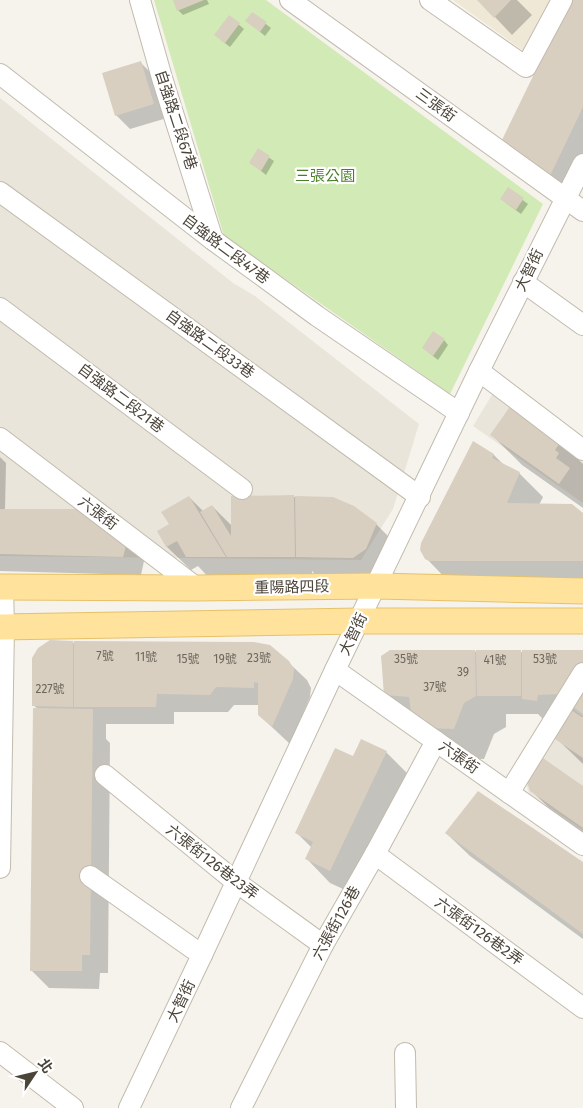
<svg xmlns="http://www.w3.org/2000/svg" width="583" height="1108" font-family="'Fira Sans','Noto Sans TC',sans-serif">
  <rect width="100%" height="100%" fill="#f6f3ec"/>
  <g fill="#eae5da">
    <polygon points="0,98 233,283 255,296 419,424 393,509 361,560 0,556"/>
    <polygon points="495,390 583,455 583,503 473,426"/>
    <polygon points="570,707 583,717 583,830 529,793 524,778"/>
  </g>
  <polygon fill="#efe8d6" points="453,0 553,0 529,55"/>
  <polygon fill="#d2eab5" points="154,0 266,0 543,204 450,394 224,236"/>
  <g fill="#0003">
    <polygon points="174,0 207,0 209,4 183,15 178,10"/>
    <polygon points="479,0 517,0 532,15 512,35"/>
    <polygon points="583,0 583,180 573,200 525,167"/>
    <polygon points="253,14 271,28 265,36 247,21"/>
    <polygon points="230,17 244,29 230,47 221,40"/>
    <polygon points="141,63 155,77 167,118 130,129 116,115"/>
    <polygon points="258,150 274,161 266,175 250,162"/>
    <polygon points="508,189 528,204 521,214 506,203"/>
    <polygon points="444,340 448,345 438,360 423,348"/>
    <polygon points="492,435 560,442 583,464 583,508 522,465"/>
    <polygon points="474,443 494,455 505,466 519,473 543,497 539,505 583,515 583,584 450,583 426,558"/>
    <polygon points="0,457 6,463 5,510 126,543 144,561 141,575 0,571"/>
    <polygon points="189,497 203,511 212,506 232,526 294,497 332,498 376,524 399,547 389,572 321,580 312,571 312,575 245,575 248,580 211,580 198,566 191,570 167,547 159,532 170,525"/>
    <polygon points="73,642 75,645 288,662 307,680 311,688 310,697 290,744 259,715 259,705 234,705 228,712 174,712 174,724 106,724 106,739 110,743 108,973 100,973 99,989 49,988 31,970 38,709 33,705"/>
    <polygon points="475,651 478,654 520,651 524,654 583,651 583,717 581,717 583,719 583,764 554,736 547,723 538,714 506,714 506,727 494,734 484,759 458,758 385,695"/>
    <polygon points="386,752 410,776 354,894 330,883 307,859 312,848 297,833 354,758"/>
    <polygon points="583,788 583,834 555,814 531,790"/>
    <polygon points="446,833 583,864 583,939 470,856"/>
  </g>
  <g fill="#d8cfc1">
    <polygon points="173,0 204,0 177,11"/>
    <polygon points="477,0 511,0 494,18"/>
    <polygon points="570,0 583,0 583,107 549,178 500,144"/>
    <polygon points="252,12 267,22 260,32 245,21"/>
    <polygon points="229,15 240,23 225,43 214,35"/>
    <polygon points="141,61 154,104 115,116 102,73"/>
    <polygon points="258,148 270,156 261,171 249,163"/>
    <polygon points="508,187 524,198 516,210 500,199"/>
    <polygon points="433,331 445,339 433,356 422,348"/>
    <polygon points="511,405 561,441 555,450 559,453 556,458 570,468 559,484 490,435"/>
    <polygon points="473,441 494,454 492,458 520,472 507,503 572,504 583,513 583,561 429,561 425,559 420,550 421,543"/>
    <polygon points="294,495 295,557 227,557 200,512 212,505 231,536 231,496"/>
    <polygon points="189,496 226,557 186,557 177,541 166,547 157,531 169,524 161,512"/>
    <polygon points="295,496 333,497 354,506 377,523 366,549 353,558 296,557"/>
    <polygon points="0,509 80,509 127,542 123,557 0,554"/>
    <polygon points="50,640 73,641 73,707 32,706 32,658 38,648"/>
    <polygon points="74,641 254,642 270,645 289,661 294,669 293,679 272,727 258,715 258,683 254,682 254,688 216,687 210,695 157,694 156,707 74,707"/>
    <polygon points="390,650 475,650 476,696 464,703 454,729 426,728 412,718 409,697 384,695 381,656"/>
    <polygon points="476,650 521,650 521,696 477,696"/>
    <polygon points="522,650 583,650 583,661 561,694 538,695 537,701 522,699"/>
    <polygon points="583,691 583,714 573,707"/>
    <polygon points="33,708 93,709 90,955 82,955 82,971 30,971"/>
    <polygon points="570,709 583,718 583,758 552,737"/>
    <polygon points="361,739 387,751 330,871 305,859 313,842 295,833 335,748 353,756"/>
    <polygon points="540,756 583,786 583,828 530,791 526,779"/>
    <polygon points="478,791 583,862 583,934 445,833"/>
  </g>
  <g fill="none" stroke-linecap="round" stroke-linejoin="round">
    <defs>
      <g id="minor">
        <polyline points="140,0 162,78 213,240"/>
        <polyline points="290,0 583,211"/>
        <polyline points="430,0 526,67 562,0"/>
        <polyline points="0,74 213,240 317,316 459,413"/>
        <polyline points="0,192 420,497"/>
        <polyline points="523,282 583,325"/>
        <polyline points="0,308 242,489"/>
        <polyline points="479,371 583,450"/>
        <polyline points="0,438 197,588"/>
        <polyline points="335,670 583,845"/>
        <polyline points="105,775 236,882 323,945"/>
        <polyline points="509,793 583,673"/>
        <polyline points="375,854 583,1008"/>
        <polyline points="0,868 4,627 3,587"/>
        <polyline points="90,876 202,955"/>
        <polyline points="0,1052 73,1108"/>
        <polyline points="405,1053 406,1108"/>
        <polyline points="129,1108 202,955 335,670 479,371 583,164"/>
        <polyline points="241,1108 323,945 375,854 436,741"/>
      </g>
      <g id="major">
        <polyline points="0,587 197,588 377,586 583,591"/>
        <polyline points="0,627 359,621 583,621"/>
      </g>
    </defs>
    <use href="#minor" stroke="#c2bbae" stroke-width="22"/>
    <use href="#major" stroke="#e6c16a" stroke-width="27"/>
    <use href="#minor" stroke="#fff" stroke-width="20"/>
    <use href="#major" stroke="#ffe39c" stroke-width="25"/>
  </g>
  <g text-anchor="middle" dominant-baseline="central" stroke-width="4.5" stroke-linejoin="round" paint-order="stroke">
    <g font-size="12" fill="#6e675b">
      <text x="105" y="656">7號</text>
      <text x="146" y="657">11號</text>
      <text x="259" y="658">23號</text>
      <text x="188" y="659">15號</text>
      <text x="225" y="659">19號</text>
      <text x="406" y="659">35號</text>
      <text x="545" y="659">53號</text>
      <text x="495" y="660">41號</text>
      <text x="463" y="672">39</text>
      <text x="435" y="687">37號</text>
      <text x="50" y="689">227號</text>
    </g>
    <g font-size="15" fill="#4b4439" stroke="#fff">
      <text transform="translate(436 105) rotate(36)">三張街</text>
      <text transform="translate(176 120) rotate(72)">自強路二段67巷</text>
      <text transform="translate(226 249) rotate(37)">自強路二段47巷</text>
      <text transform="translate(529 270) rotate(-64)">大智街</text>
      <text transform="translate(210 344) rotate(36)">自強路二段33巷</text>
      <text transform="translate(121 398) rotate(37)">自強路二段21巷</text>
      <text transform="translate(98 513) rotate(37)">六張街</text>
      <text transform="translate(292 587) rotate(-1)">重陽路四段</text>
      <text transform="translate(353 634) rotate(-64)">大智街</text>
      <text transform="translate(459 757) rotate(35)">六張街</text>
      <text transform="translate(212 862) rotate(38)">六張街126巷23弄</text>
      <text transform="translate(336 923) rotate(-61)">六張街126巷</text>
      <text transform="translate(479 931) rotate(36)">六張街126巷2弄</text>
      <text transform="translate(181 1001) rotate(-64)">大智街</text>
    </g>
    <g font-size="15" fill="#4a7f2a" stroke="#fff">
      <text x="325" y="176">三張公園</text>
    </g>
  </g>
  <g transform="translate(35 1073) rotate(55)" stroke="#ffffff" stroke-width="4" paint-order="stroke">
  <path d="M0-4L9 19L0 12L-9 19Z" fill="#4b4439"/>
  <text y="-8" font-size="14" font-weight="bold" text-anchor="middle" fill="#4b4439">北</text>
  </g>
</svg>
